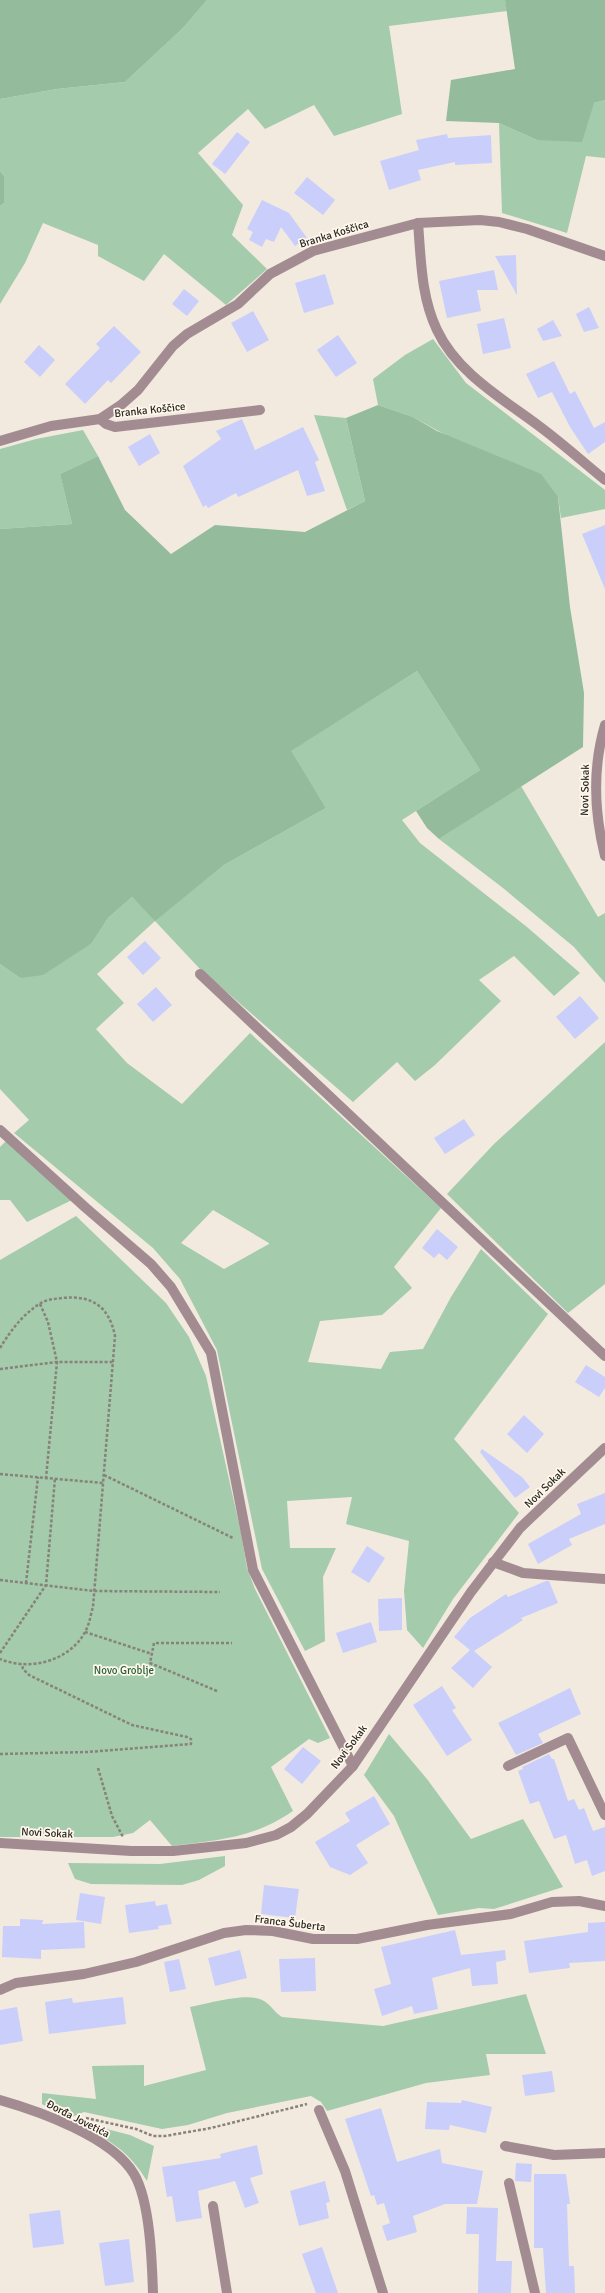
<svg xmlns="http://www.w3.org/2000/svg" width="605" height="2293" font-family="Signika,sans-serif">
  <rect width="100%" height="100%" fill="#f2eade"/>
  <g fill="#a3cbac" fill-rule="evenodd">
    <polygon points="207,0 505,0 507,11 389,26 402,114 334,136 314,105 265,129 248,109 198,153 243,205 232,235 267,269 226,305 164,254 144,281 98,256 98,245 43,223 25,263 0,304 0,206 4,203 4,176 0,171 0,99 57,89 125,82 183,28"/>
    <polygon points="605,100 605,158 586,156 567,233 502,213 499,123 537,140 594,103"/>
    <polygon points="433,339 466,383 605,490 605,509 561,518 558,497 413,417 378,405 373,379 405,355"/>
    <polygon points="314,415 346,418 365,501 347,510"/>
    <polygon points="83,430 98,456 60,474 72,524 0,529 0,449 36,439"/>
    <path d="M417,671l63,99 -78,50 18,23 107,84 53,46 -26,23 -40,-40 -35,24 22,21 -66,64 -20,16 -18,-19 -44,40 -154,-134 -44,-47 -58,53 27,29 -28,26 31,34 55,41 68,-71 191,175 -47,59 18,21 -30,27 -62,6 -12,41 73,7 9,-17 33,-3 28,-52 30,-48 67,65 -94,125 65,74 -66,86 -30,49 -16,-18 -3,-39 5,-50 -63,-17 6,-27 -65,4 3,47h46l-13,29 2,64 -20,10 -43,-82 -45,-219 -37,-71 -27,-31 -139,-115 15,-13 -29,-31v-125l20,14 72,-35 16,-25 24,-21 23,23 69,-55 102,-57 -36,-57zM213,1210l56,33v1l-45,25 -43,-26z"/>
    <polygon points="521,786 598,917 605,913 605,983 574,947 503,888 439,839"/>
    <polygon points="605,1042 605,1284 568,1313 447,1194 494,1144"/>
    <polygon points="6,1141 72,1200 27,1222 10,1200 0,1200 0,1147"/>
    <path d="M76,1216l90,87 23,34 17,39 35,157 6,35 8,21 75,149 -12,5 -9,-4 -38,28 22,44c-39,27 -75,29 -121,35l-22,-26 -17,13 -20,4h-113v-577z"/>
    <polygon points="389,1734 427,1779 471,1839 523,1819 563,1887 494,1909 479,1908 438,1915 394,1816 364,1775"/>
    <polygon points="225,1856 225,1866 199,1880 182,1885 91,1884 75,1879 68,1863 160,1864"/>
    <path d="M526,1994l20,60h-60l4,21 -64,8 -99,28 -6,-9 -10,-6 -84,17 -39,12 -26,4 -78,-17 -17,7 -25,-15v-11l54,6 -4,-33 52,-1v21l62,-16 -16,-63c17,-3 60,-16 74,-6 7,4 11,12 18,16l101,9z"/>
    <path d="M83,2123l47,12 24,11 -7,35c-19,-31 -36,-40 -68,-56z"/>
  </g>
  <g fill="#93bb9c">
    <polygon points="0,0 207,0 183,28 125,82 57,89 0,99"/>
    <polygon points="505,0 605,0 605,100 594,103 582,142 537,140 499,123 446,121 451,80 515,69"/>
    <polygon points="0,171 4,176 4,203 0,206"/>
    <polygon points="378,405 413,417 437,431 541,474 558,497 570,607 584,693 583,747 439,839 427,828 416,811 480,770 417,671 291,751 326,808 224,865 155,921 132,897 108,918 92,943 43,975 20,978 0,964 0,529 72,524 60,474 98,456 125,510 171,554 215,525 305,532 365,501 346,418"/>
  </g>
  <g fill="#cacefb">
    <polygon points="237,132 250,142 225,174 212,164"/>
    <polygon points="447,134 448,138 491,135 492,163 455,165 455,162 418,170 421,180 389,190 380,161 419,150 416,140"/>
    <polygon points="307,177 335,200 323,215 294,193"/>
    <polygon points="262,200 289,213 307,238 295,246 281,227 274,242 266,239 262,247 249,240 253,232 247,229"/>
    <polygon points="516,255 517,295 495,256"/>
    <polygon points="494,270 498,290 477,290 481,311 447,318 439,281"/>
    <polygon points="325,274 334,304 304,313 295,283"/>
    <polygon points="184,289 199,301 187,316 172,304"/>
    <polygon points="589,307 599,328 584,332 576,314"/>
    <polygon points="253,311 269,340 247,352 231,323"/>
    <polygon points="504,318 511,348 483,354 477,324"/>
    <polygon points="553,320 562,336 543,341 537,329"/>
    <polygon points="114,326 141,352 111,383 108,380 85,404 65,384 100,348 96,344"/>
    <polygon points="338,335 357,363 336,377 317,350"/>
    <polygon points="39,345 55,360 40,377 24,362"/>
    <polygon points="554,361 570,394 575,391 594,428 605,422 605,442 588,454 570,427 552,392 538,398 526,374"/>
    <polygon points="242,419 255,450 303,427 319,460 315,462 325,491 307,496 298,470 238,497 236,493 208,508 206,505 203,507 183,466 221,439 216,431"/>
    <polygon points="150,434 160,453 139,466 128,447"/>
    <polygon points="605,525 605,589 582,534"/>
    <polygon points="145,941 161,958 143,975 127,957"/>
    <polygon points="156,987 172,1005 153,1022 137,1004"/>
    <polygon points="580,996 599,1018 575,1039 556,1017"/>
    <polygon points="464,1119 475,1135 445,1154 434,1138"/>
    <polygon points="437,1229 458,1247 447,1260 439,1253 434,1258 422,1248"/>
    <polygon points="586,1365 605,1377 605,1388 599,1397 575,1382"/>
    <polygon points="524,1415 544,1434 527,1453 507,1434"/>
    <polygon points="482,1449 522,1477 530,1487 515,1498 480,1452"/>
    <polygon points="605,1493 605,1524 569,1539 572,1545 538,1564 528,1544 581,1514 577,1504"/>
    <polygon points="367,1546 385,1558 369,1583 351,1572"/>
    <polygon points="546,1581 549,1581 558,1603 521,1618 523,1620 474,1651 492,1667 473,1688 451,1668 470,1650 454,1637 470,1618 506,1594 508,1597"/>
    <polygon points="402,1598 402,1630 379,1631 378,1599"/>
    <polygon points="371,1622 377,1642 343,1653 336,1633"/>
    <polygon points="442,1686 456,1708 452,1710 472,1740 447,1756 413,1705"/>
    <polygon points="570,1688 581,1714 538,1734 543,1743 516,1755 498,1723"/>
    <polygon points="303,1747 321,1761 302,1784 284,1769"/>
    <polygon points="549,1754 552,1759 554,1759 568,1801 574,1799 579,1810 584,1808 593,1831 605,1827 605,1871 592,1876 587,1860 575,1864 566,1835 554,1839 539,1801 530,1804 518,1771 523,1769 522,1767"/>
    <polygon points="374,1796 390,1824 356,1845 368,1863 350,1875 330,1867 315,1842 350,1821 345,1813"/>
    <polygon points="264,1885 299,1889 295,1918 261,1914"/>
    <polygon points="80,1893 105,1897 101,1924 76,1920"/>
    <polygon points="155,1901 156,1906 167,1904 172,1924 158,1926 159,1929 129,1933 125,1905"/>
    <polygon points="20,1919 43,1920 42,1924 84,1922 85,1948 41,1950 41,1959 2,1957 3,1926 20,1926"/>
    <polygon points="605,1922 605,1961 569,1963 570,1968 529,1973 524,1941 588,1932 588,1923"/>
    <polygon points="455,1930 461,1955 505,1950 506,1960 496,1962 498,1984 472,1986 470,1968 432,1978 438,2009 414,2014 412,2006 382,2016 374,1989 391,1984 381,1947"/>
    <polygon points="240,1950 247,1978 215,1986 208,1958"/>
    <polygon points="315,1958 316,1991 281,1992 279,1959"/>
    <polygon points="179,1959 186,1989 170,1992 164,1962"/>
    <polygon points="123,1997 126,2024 49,2034 45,2002 72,1998 73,2003"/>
    <polygon points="17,2007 23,2041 0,2045 0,2010"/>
    <polygon points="552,2071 555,2092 525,2096 522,2075"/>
    <polygon points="462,2100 492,2107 486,2133 450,2125 449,2130 425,2129 427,2102 461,2103"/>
    <polygon points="381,2108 397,2162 440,2149 442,2163 483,2171 477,2204 445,2204 413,2216 417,2232 387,2241 382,2226 390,2223 384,2203 377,2205 374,2195 371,2196 345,2119"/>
    <polygon points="257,2145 263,2174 250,2178 259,2203 245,2208 235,2181 198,2191 202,2218 176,2222 172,2196 167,2197 162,2167 221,2158 220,2154"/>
    <polygon points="516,2163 532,2164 531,2182 515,2181"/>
    <polygon points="534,2174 566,2174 570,2204 567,2204 569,2266 574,2266 575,2293 546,2293 543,2248 534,2248"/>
    <polygon points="325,2181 330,2202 326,2203 329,2218 299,2226 290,2191"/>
    <polygon points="467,2207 498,2208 496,2261 512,2261 511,2293 478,2293 479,2234 466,2234"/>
    <polygon points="60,2210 64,2244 33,2248 29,2214"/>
    <polygon points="129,2239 134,2282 105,2286 99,2243"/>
    <polygon points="322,2247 338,2293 316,2293 302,2254"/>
  </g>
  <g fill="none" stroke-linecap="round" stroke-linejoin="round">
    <g stroke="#87827a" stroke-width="2.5" stroke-dasharray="3 2" stroke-linecap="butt">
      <polyline points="40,1304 48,1322 57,1362 46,1478"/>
      <path d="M0,1348c11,-18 23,-34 41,-45 7,-4 14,-4 21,-5 30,-3 47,8 53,38l-22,271c-2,6 -3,14 -6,21 -14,32 -56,44 -87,31"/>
      <polyline points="0,1369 57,1362 114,1362"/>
      <polyline points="0,1474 103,1483"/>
      <polyline points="104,1475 233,1538"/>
      <polyline points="0,1580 94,1591 220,1592"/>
      <polyline points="26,1583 38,1477"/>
      <polyline points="85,1632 152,1654"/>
      <polyline points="0,1653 46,1585 55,1478"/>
      <polyline points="217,1691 150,1663 154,1643 232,1643"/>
      <polyline points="0,1754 87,1752 191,1744 191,1739 187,1737 132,1725 29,1675 23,1669 22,1664"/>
      <polyline points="98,1768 112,1816 123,1837"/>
      <polyline points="86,2118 136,2129 153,2136 165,2136 211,2128 307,2104"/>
    </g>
    <polyline stroke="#a38c91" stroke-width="10" points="0,1130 86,1208 151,1264 171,1287 211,1353 253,1570 353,1766"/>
    <g stroke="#a38c91" stroke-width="10">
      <path d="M418,223c3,36 3,74 19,107 20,43 66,69 102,96 23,17 44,36 66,54"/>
      <polyline points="100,419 106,424 115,427 260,410"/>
      <polyline points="0,441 51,426 100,419 121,405 138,390 173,346 187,334 238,304 270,274 313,251 418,223 480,220 499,222 527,229 605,256"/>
      <path d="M605,725c-13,44 -11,87 0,131"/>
      <polyline points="200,974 605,1356"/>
      <polyline points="493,1562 523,1573 605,1579"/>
      <polyline points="508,1766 568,1738 605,1815"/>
      <polyline points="0,1843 131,1851 173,1851 246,1843 276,1835 291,1827 307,1814 353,1766 471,1592 520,1528 605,1448"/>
      <polyline points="0,1990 16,1983 84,1974 136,1962 224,1933 246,1930 273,1931 313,1939 357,1939 427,1925 511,1914 552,1902 579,1901 605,1906"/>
      <path d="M0,2100c39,11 112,37 134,74 16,27 18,87 19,119"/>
      <polyline points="319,2110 345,2171 383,2293"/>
      <polyline points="505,2146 554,2155 605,2153"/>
      <polyline points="509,2183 535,2293"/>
      <polyline points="213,2206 227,2293"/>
    </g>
  </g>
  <g text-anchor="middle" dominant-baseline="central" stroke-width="3.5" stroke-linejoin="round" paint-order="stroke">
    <g font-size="11" fill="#292722" stroke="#fff7eb">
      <text transform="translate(334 234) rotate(-17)">Branka Koščica</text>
      <text transform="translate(150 410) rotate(-6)">Branka Koščice</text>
      <text transform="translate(585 790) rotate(-89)">Novi Sokak</text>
      <text transform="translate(545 1488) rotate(-44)">Novi Sokak</text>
      <text transform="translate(349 1747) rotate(-53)">Novi Sokak</text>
      <text transform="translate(47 1833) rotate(3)">Novi Sokak</text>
      <text transform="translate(290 1923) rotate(7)">Franca Šuberta</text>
      <text transform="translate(78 2119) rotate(27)">Đorđa Jovetića</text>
    </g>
    <g font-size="11" fill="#225f36" stroke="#fff7eb">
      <text x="124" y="1670">Novo Groblje</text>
    </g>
  </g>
</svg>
